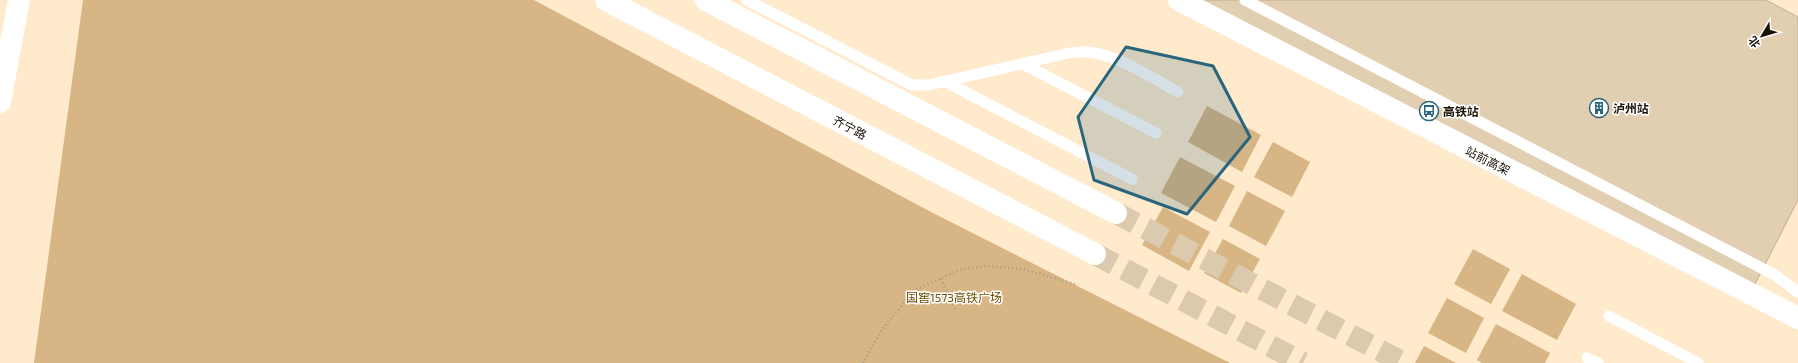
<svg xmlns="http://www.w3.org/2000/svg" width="1798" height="363" font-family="'Exo 2','Noto Sans SC',sans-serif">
  <rect width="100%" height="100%" fill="#ffeacc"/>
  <g fill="#d7b584">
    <polygon points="83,0 534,0 931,212 1230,363 34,363"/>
    <polygon points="1207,106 1261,135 1242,172 1188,142"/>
    <polygon points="1273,142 1310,162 1292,197 1254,177"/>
    <polygon points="1180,157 1235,186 1216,222 1161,193"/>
    <polygon points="1247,191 1285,211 1266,246 1229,226"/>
    <polygon points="1163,207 1210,232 1189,271 1142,245"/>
    <polygon points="1223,239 1260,259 1241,293 1204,273"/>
    <polygon points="1473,249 1510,269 1491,304 1454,284"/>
    <polygon points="1522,274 1576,304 1557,340 1502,311"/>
    <polygon points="1447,298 1484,318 1466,353 1428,333"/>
    <polygon points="1496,324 1550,353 1545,363 1482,363 1477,360"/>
    <polygon points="1424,346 1456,363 1415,363"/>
  </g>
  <polygon fill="#e2ceb0" stroke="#c2af92" points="1191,0 1766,0 1798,17 1798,200 1752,290"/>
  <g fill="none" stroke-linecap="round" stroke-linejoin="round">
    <g stroke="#dccaae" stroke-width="22" stroke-dasharray="22 11" stroke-linecap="butt">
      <polyline points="1116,213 1404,363"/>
      <polyline points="1095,254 1303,363"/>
    </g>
    <g stroke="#ac9c85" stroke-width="2.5" stroke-dasharray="1 3" stroke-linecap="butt">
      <polyline points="941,279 956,311"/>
      <polyline points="863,363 881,331 913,291 959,270 987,266 1023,269 1078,285"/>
    </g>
    <g stroke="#fff" stroke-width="11">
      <path d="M747,0l165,85h17l140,-32c6,0 13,-2 19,-1 31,3 62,25 90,40"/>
      <polyline points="1245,0 1775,275 1798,292"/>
      <polyline points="1023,64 1156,133"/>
      <polyline points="944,81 1132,179"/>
      <polyline points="1609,316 1698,363"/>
      <polyline points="1587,358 1598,363"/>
    </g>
    <g stroke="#fff" stroke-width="22">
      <polyline points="606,0 1095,254"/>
      <polyline points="706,0 1116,213"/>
      <polyline points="1179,0 1798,318"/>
      <polyline points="0,102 19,0"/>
    </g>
  </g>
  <path fill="#29657c" fill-opacity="0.2" stroke="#29657c" stroke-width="3" stroke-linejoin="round" d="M1126,47l87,19 37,71 -63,77 -93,-34 -16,-63z"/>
  <defs>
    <symbol id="building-ring" viewBox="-11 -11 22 22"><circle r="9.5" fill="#fff" stroke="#29657c" stroke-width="1.5"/><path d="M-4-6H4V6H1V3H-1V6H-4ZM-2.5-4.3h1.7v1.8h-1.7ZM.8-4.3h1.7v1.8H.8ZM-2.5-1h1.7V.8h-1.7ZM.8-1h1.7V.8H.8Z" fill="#29657c"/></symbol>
    <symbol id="bus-ring" viewBox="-11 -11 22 22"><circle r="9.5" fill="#fff" stroke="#29657c" stroke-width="1.5"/><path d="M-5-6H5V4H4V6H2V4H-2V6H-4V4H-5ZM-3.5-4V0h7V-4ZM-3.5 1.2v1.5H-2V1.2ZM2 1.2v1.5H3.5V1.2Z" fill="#29657c"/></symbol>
  </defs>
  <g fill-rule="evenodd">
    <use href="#building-ring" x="1588" y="97" width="22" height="22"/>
    <use href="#bus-ring" x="1418" y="100" width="22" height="22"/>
  </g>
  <g text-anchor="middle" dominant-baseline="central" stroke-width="3" stroke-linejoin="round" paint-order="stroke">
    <g font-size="12" font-weight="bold" fill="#191207" stroke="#fff" text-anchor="start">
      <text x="1613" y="108">泸州站</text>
      <text x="1443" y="111">高铁站</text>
    </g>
    <g font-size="12" fill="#191207" stroke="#fff">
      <text transform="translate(850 127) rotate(28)">齐宁路</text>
      <text transform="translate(1488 160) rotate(27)">站前高架</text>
    </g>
    <g font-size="12" fill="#6f4c03" stroke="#fff">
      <text x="954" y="297">国窖1573高铁广场</text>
    </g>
  </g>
  <g transform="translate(1762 36) rotate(232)" stroke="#ffffff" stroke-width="3" paint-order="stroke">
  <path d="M0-3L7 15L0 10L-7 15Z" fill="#191207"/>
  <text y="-6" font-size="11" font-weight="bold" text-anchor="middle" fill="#191207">北</text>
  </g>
</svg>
